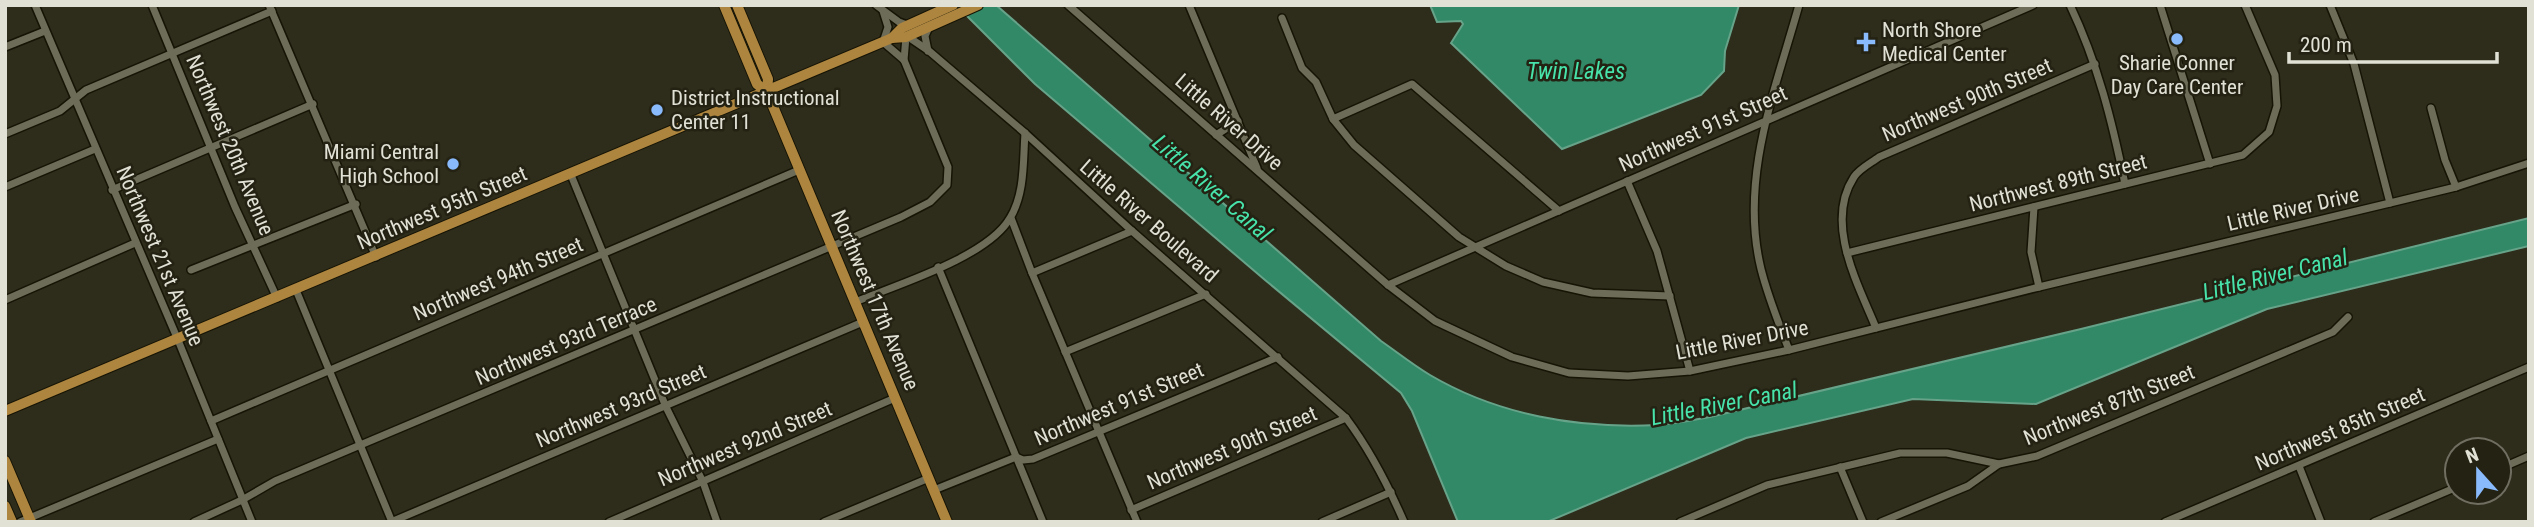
<svg xmlns="http://www.w3.org/2000/svg" width="2534" height="527" font-family="'Roboto Condensed',sans-serif">
  <rect width="100%" height="100%" fill="#2e2c1b"/>
  <g fill="#328968" stroke="#66a389" stroke-width="2">
    <path d="M956,5h40l385,336c16,11 32,24 49,34 68,40 148,54 227,50 17,-1 36,-5 53,-8l371,-88 448,-111v28l-262,63 -231,95 -123,-5 -167,39 -199,84h-89l-46,-111 -11,-18 -136,-113 -230,-196z"/>
    <polygon points="1430,5 1739,5 1725,51 1724,71 1701,95 1562,149 1451,43 1463,24 1461,21 1437,22"/>
  </g>
  <g fill="none" stroke-linecap="round" stroke-linejoin="round">
    <defs>
      <g id="minor">
        <polyline points="35,5 178,340 252,522"/>
        <polyline points="152,5 235,207 277,298"/>
        <polyline points="269,5 376,257"/>
        <polyline points="876,5 899,22 907,25"/>
        <polyline points="1068,5 1388,285 1435,321 1512,357 1569,373 1628,376 1690,371 1789,350 2039,287 2390,203 2456,187 2529,163"/>
        <polyline points="1189,5 1257,168"/>
        <path d="M2070,5c28,59 42,116 55,179"/>
        <polyline points="2160,5 2210,164"/>
        <polyline points="2330,5 2354,64 2390,203"/>
        <polyline points="1282,18 1302,68 1316,82 1333,119 1354,145 1459,237 1506,266 1543,282 1592,293 1670,296"/>
        <path d="M907,36l22,15 96,82 107,98 214,187c24,32 42,67 58,104"/>
        <polyline points="5,47 45,31"/>
        <polyline points="928,51 925,36 929,27"/>
        <polyline points="904,60 906,37"/>
        <polyline points="2431,108 2445,160 2456,187"/>
        <polyline points="1333,119 1412,84 1559,211"/>
        <polyline points="5,134 60,111 86,90 272,11"/>
        <polyline points="1216,135 1238,121"/>
        <polyline points="571,175 666,407 703,482 717,522"/>
        <polyline points="1627,181 1657,251 1690,371"/>
        <polyline points="5,187 95,149"/>
        <polyline points="112,190 313,104"/>
        <polyline points="2034,207 2031,252 2039,287"/>
        <polyline points="1011,218 1032,273 1137,522"/>
        <polyline points="1847,253 2243,155 2269,132 2277,106 2275,75 2245,5"/>
        <polyline points="938,267 1043,522"/>
        <polyline points="191,270 356,204"/>
        <polyline points="1032,273 1132,231"/>
        <polyline points="1388,285 2033,5"/>
        <polyline points="296,290 392,522"/>
        <polyline points="5,300 135,243"/>
        <path d="M855,302c41,-17 133,-45 155,-84 15,-24 13,-57 15,-85"/>
        <path d="M1876,328c-18,-44 -52,-105 -22,-151 5,-8 17,-14 25,-20l216,-93"/>
        <path d="M1789,350c-10,-26 -21,-53 -28,-81 -22,-90 14,-178 38,-264"/>
        <polyline points="1065,352 1206,294"/>
        <polyline points="211,421 799,170"/>
        <polyline points="2299,466 2321,522"/>
        <polyline points="1840,467 1863,522"/>
        <polyline points="2499,469 2529,456"/>
        <polyline points="934,490 1016,457 1023,460 1033,459 1278,357"/>
        <polyline points="1131,510 1346,418"/>
        <polyline points="20,522 218,439"/>
        <polyline points="194,522 242,500 275,481 901,217 930,202 947,185 948,167 904,60 883,42 888,27 883,11"/>
        <polyline points="391,522 863,322"/>
        <polyline points="609,522 895,398"/>
        <polyline points="824,522 929,478"/>
        <polyline points="1322,522 1391,492"/>
        <polyline points="1680,522 1767,485 1900,453 1947,453 1999,464"/>
        <polyline points="1881,522 1968,486 1999,464 2037,456 2333,332 2348,317"/>
        <polyline points="2165,522 2529,367"/>
        <polyline points="2374,522 2457,487"/>
      </g>
      <g id="major">
        <polyline points="724,5 757,84 767,92 947,522"/>
        <polyline points="737,5 768,79 767,92"/>
        <polyline points="892,38 902,28 953,5"/>
        <polyline points="5,411 892,38 906,37 978,5"/>
        <polyline points="5,461 31,522"/>
        <polyline points="5,506 12,522"/>
      </g>
    </defs>
    <use href="#minor" stroke="#161405" stroke-width="10"/>
    <use href="#major" stroke="#161405" stroke-width="12"/>
    <use href="#minor" stroke="#6d6c58" stroke-width="7"/>
    <use href="#major" stroke="#ad853f" stroke-width="10"/>
  </g>
  <g fill="#89bafc" stroke="#242212" stroke-width="2.5">
    <circle cx="2177" cy="39" r="7"/>
    <path d="M1862.5 31.5h7v7h7v7h-7v7h-7v-7h-7v-7h7z"/>
    <circle cx="657" cy="110" r="7"/>
    <circle cx="453" cy="164" r="7"/>
  </g>
  <g text-anchor="middle" dominant-baseline="central" stroke-width="5" stroke-linejoin="round" paint-order="stroke">
    <g font-size="21" fill="#e1e1d6" stroke="#242212" text-anchor="start">
      <text x="1882" y="30">North Shore<tspan x="1882" dy="24">Medical Center</tspan></text>
      <text x="2177" y="63" text-anchor="middle">Sharie Conner<tspan x="2177" dy="24">Day Care Center</tspan></text>
      <text x="671" y="98">District Instructional<tspan x="671" dy="24">Center 11</tspan></text>
      <text x="439" y="152" text-anchor="end">Miami Central<tspan x="439" dy="24">High School</tspan></text>
    </g>
    <g font-size="21" fill="#e1e1d6" stroke="#242212">
      <text transform="translate(1967 100) rotate(-23)">Northwest 90th Street</text>
      <text transform="translate(1229 122) rotate(41)">Little River Drive</text>
      <text transform="translate(1703 129) rotate(-24)">Northwest 91st Street</text>
      <text transform="translate(230 145) rotate(67)">Northwest 20th Avenue</text>
      <text transform="translate(2058 183) rotate(-14)">Northwest 89th Street</text>
      <text transform="translate(442 208) rotate(-23)">Northwest 95th Street</text>
      <text transform="translate(2293 209) rotate(-13)">Little River Drive</text>
      <text transform="translate(1149 221) rotate(41)">Little River Boulevard</text>
      <text transform="translate(160 256) rotate(67)">Northwest 21st Avenue</text>
      <text transform="translate(498 279) rotate(-23)">Northwest 94th Street</text>
      <text transform="translate(875 300) rotate(67)">Northwest 17th Avenue</text>
      <text transform="translate(1742 340) rotate(-11)">Little River Drive</text>
      <text transform="translate(566 341) rotate(-23)">Northwest 93rd Terrace</text>
      <text transform="translate(1119 404) rotate(-23)">Northwest 91st Street</text>
      <text transform="translate(2109 405) rotate(-22)">Northwest 87th Street</text>
      <text transform="translate(621 406) rotate(-23)">Northwest 93rd Street</text>
      <text transform="translate(2340 429) rotate(-23)">Northwest 85th Street</text>
      <text transform="translate(745 444) rotate(-23)">Northwest 92nd Street</text>
      <text transform="translate(1232 448) rotate(-23)">Northwest 90th Street</text>
    </g>
    <g font-size="23" font-style="italic" fill="#47e3ab" stroke="#242212">
      <text x="1576" y="71">Twin Lakes</text>
      <text transform="translate(1212 188) rotate(41)">Little River Canal</text>
      <text transform="translate(2275 275) rotate(-14)">Little River Canal</text>
      <text transform="translate(1724 404) rotate(-11)">Little River Canal</text>
    </g>
  </g>
  <rect width="2534" height="527" fill="none" stroke="#e1e1d6" stroke-width="14"/>
  <g transform="translate(2478 471) rotate(339)"><circle r="33" fill="#242212" stroke="#706e60" stroke-width="2"/>
  <path d="M0-5L12 26L0 18L-12 26Z" fill="#89bafc"/>
  <text y="-10" font-size="19" font-weight="bold" text-anchor="middle" fill="#e1e1d6">N</text>
  </g>
  <path d="M2289 52v10h208v-10" fill="none" stroke="#e1e1d6" stroke-width="3.5"/>
  <text x="2300" y="52" font-size="21" fill="#e1e1d6" stroke="#242212" stroke-width="5" paint-order="stroke">200 m</text>
</svg>
